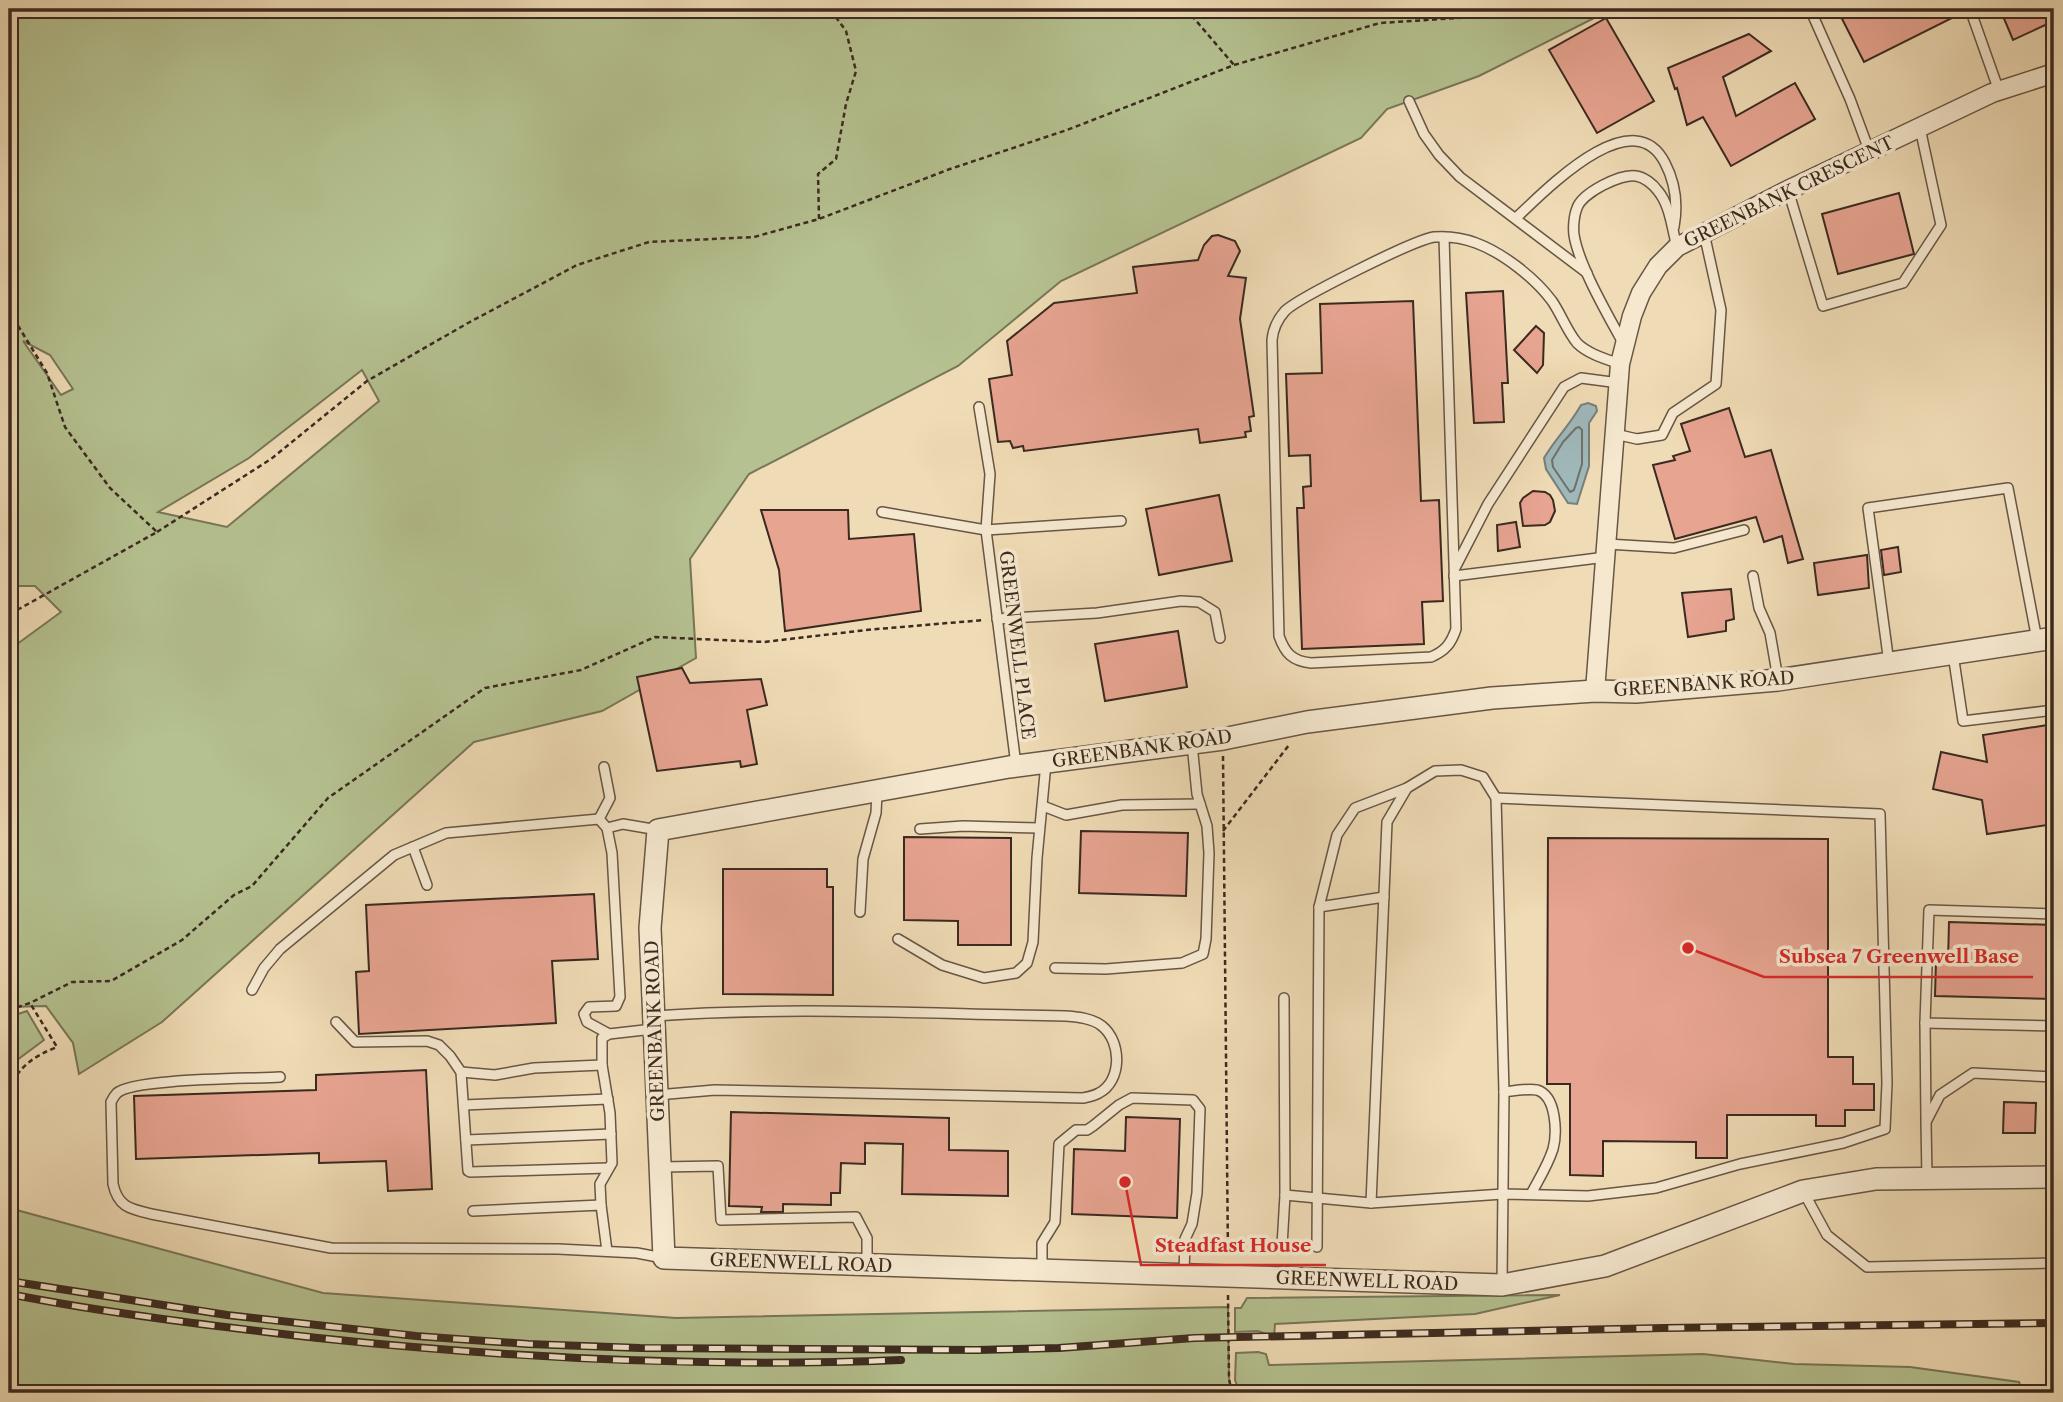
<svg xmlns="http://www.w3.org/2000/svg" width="2063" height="1402" font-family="'Libre Caslon Text',serif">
  <rect width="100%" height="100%" fill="#efdbb5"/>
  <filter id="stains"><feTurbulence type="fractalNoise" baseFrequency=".00286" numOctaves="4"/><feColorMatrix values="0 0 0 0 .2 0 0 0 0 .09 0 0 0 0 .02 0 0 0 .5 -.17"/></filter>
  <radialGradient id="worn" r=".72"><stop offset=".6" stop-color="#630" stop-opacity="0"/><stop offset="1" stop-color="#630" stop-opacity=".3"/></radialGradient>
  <g fill="#b5c190" stroke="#787658" stroke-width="2" fill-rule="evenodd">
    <path d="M9,9h1603l-133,67 -92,33 -26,29 -300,143 -103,85 -209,108 -59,85 6,99 -94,53 -128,31 -312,280 -83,52 -6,-31 -27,-37 -37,1v-357l52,-38 -26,-26h-26zM23,341l27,14 23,34 -12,6zM362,370l17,31 -152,126 -69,-15 91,-54z"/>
    <polygon points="27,1011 44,1040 9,1066 9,1017"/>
    <polygon points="9,1208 323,1293 676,1318 1228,1307 1229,1379 1232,1393 9,1393"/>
    <polygon points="1560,1295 1475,1314 1275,1324 1274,1337 1258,1331 1235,1332 1235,1308 1241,1308 1247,1298"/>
    <polygon points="1258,1352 1266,1354 1269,1365 1703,1354 1794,1364 1910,1367 2019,1382 2023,1393 1832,1393 1723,1387 1623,1393 1240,1393 1235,1380 1236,1353"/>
  </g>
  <path fill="#9fb8b9" stroke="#777f7c" stroke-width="2" d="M1588,403l8,3 1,5 -8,12v43l-12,38 -9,-1 -22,-34 -2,-11c11,-19 26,-33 37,-53z"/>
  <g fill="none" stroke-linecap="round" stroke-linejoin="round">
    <polygon stroke="#6d716c" stroke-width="2" points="1576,428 1579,427 1582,430 1582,464 1574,490 1570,492 1553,467 1552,460 1563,442"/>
  </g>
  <g fill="#e7a491" stroke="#3b2a20" stroke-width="2">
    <polygon points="1837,9 1963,9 1964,12 1864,62"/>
    <polygon points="2000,9 2050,9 2054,21 2013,40"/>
    <polygon points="1606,18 1654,101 1597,133 1549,50"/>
    <polygon points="1749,34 1771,51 1723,77 1736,116 1795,83 1815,119 1731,166 1703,117 1687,125 1677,88 1675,89 1668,68"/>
    <polygon points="1899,193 1914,254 1838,274 1822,214"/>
    <polygon points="1218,235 1235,241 1240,251 1228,276 1246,278 1240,319 1254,416 1249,417 1251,431 1245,432 1246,437 1200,443 1198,429 1024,451 1023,446 1013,448 1010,441 998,442 989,379 1012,375 1007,341 1054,303 1137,293 1133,267 1198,260 1204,245 1212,236"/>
    <polygon points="1503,291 1508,383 1502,383 1504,422 1474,423 1466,293"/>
    <polygon points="1413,301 1421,501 1439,500 1443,601 1422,602 1424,644 1302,649 1297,508 1304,508 1303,487 1311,486 1310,455 1289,456 1286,374 1322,373 1320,304"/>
    <polygon points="1536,326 1544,333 1543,365 1537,373 1514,350"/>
    <polygon points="1729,408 1745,457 1771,450 1803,559 1788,563 1782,536 1764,542 1756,517 1675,539 1653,465 1675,460 1673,456 1690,451 1681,424"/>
    <polygon points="1533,491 1545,492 1550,495 1553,500 1555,511 1550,522 1545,525 1523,526 1520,503 1523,498"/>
    <polygon points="1219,495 1232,561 1159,575 1146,509"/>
    <polygon points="761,510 848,510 849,539 914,534 921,611 785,631 779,570"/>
    <polygon points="1516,522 1520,547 1498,551 1497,525"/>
    <polygon points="1898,547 1901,572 1884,575 1881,550"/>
    <polygon points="1867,555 1869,588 1818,595 1814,563"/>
    <polygon points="1731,589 1734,619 1726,621 1726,631 1688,637 1682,593"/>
    <polygon points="1178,631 1187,687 1105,701 1095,644"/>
    <polygon points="682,668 690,683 761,679 767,705 747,710 757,764 741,767 740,761 657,771 637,677"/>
    <polygon points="2054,724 2054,824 1987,834 1982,800 1933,789 1941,752 1987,762 1983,735"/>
    <polygon points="1081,831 1188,833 1186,896 1079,893"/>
    <polygon points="904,837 1011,838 1011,945 958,945 958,921 904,920"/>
    <polygon points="1548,838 1828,839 1828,1057 1853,1057 1853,1084 1874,1084 1874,1110 1845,1110 1845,1126 1816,1126 1816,1115 1727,1115 1727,1158 1696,1158 1696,1142 1603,1141 1603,1176 1570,1175 1570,1084 1547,1084"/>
    <polygon points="723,869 827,869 827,887 833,887 833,995 723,994"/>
    <polygon points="594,894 598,959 552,961 556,1023 359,1034 356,972 369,971 366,905"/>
    <polygon points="1949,922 2054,925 2054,999 1935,996 1936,961 1948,962"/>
    <polygon points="426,1070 432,1189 388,1191 386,1161 319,1163 319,1153 136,1159 134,1096 316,1090 316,1075"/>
    <polygon points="2004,1102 2036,1103 2035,1133 2003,1133"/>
    <polygon points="731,1112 949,1118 949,1150 1008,1151 1008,1196 902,1194 903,1144 865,1143 865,1164 841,1163 840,1193 831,1193 831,1205 783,1204 783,1212 761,1212 762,1207 729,1206"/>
    <polygon points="1126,1117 1180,1119 1177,1218 1072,1214 1074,1149 1125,1151"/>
  </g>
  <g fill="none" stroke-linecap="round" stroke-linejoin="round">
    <defs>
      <g id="service">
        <polyline points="1810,9 1850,99 1870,153"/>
        <polyline points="1970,9 1999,91"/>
        <polyline points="1409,101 1424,134 1439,155 1460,177 1587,273"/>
        <polyline points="1788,190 1823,306 1903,283 1941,225 1920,128"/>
        <path d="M1516,218c29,-27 117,-119 149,-55 11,21 13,42 9,64"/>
        <path d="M1444,237l12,392c-5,15 -11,22 -25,28l-120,6c-19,-2 -26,-10 -32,-27l-7,-296c1,-11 5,-20 13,-29 13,-13 129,-71 149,-74 13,-1 29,1 42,6 27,10 59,35 76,58 9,13 15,30 25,42 11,11 29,16 43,21"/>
        <path d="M1623,343c-15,-28 -44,-77 -49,-108 -1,-8 0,-20 3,-27 5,-15 44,-35 59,-32 8,1 17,8 22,15 12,14 14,38 19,56"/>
        <polyline points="979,407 990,474 986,530 1016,765"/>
        <polyline points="1615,434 1637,439 1662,435 1673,413 1716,384 1721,310 1704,233"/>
        <polyline points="882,512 986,530 1121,521"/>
        <polyline points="1607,544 1674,548 1744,530"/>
        <polyline points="1455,568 1488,504 1564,387 1581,378 1619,383"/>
        <polyline points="1454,576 1606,557"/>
        <polyline points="1753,576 1759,608 1770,633 1778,679"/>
        <polyline points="997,619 1097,613 1181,601 1199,602 1215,612 1220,638"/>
        <polyline points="1953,654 1963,721 2054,710"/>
        <polyline points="1889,663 1868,508 2008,488 2037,640"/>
        <polyline points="1043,806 1066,815 1122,805 1200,804"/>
        <polyline points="599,819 610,798 604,767"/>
        <polyline points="607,828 623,824 658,830"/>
        <polyline points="920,829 963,826 1039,828"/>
        <polyline points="413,847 427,885"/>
        <polyline points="1319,907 1384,897"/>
        <polyline points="860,912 863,859 876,813 877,792"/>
        <polyline points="2054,914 1929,910 1925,1023 2054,1026"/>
        <polyline points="898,939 942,965 984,978 1016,973 1027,963 1033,942 1037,858 1046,763"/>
        <polyline points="1055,968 1106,969 1182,963 1203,954 1206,939 1209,853 1207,826 1197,794 1192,744"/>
        <polyline points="252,990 264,968 280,949 394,855 446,833 599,819 607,828 612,853 620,997 616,1006 589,1007 584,1014 587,1022 609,1034"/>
        <path d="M654,1016c136,-10 274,-2 411,0 12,1 27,2 37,10 20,16 20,55 -3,67 -5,3 -11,4 -16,5l-368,-8 -58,5"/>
        <polyline points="336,1022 355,1042 427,1041 439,1045 450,1056 461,1072 468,1171 470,1172 608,1168"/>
        <polyline points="1925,1023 1926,1120"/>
        <polyline points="602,1065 602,1038 609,1034 653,1029"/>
        <polyline points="461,1072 495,1075 534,1068 602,1065 610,1113 612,1163 600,1184 601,1205"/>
        <path d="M280,1077c-28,2 -147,1 -163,16 -1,1 -5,7 -6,9l2,82c5,23 17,25 38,30l180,34 227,1 79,4 26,5"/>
        <path d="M1504,1092c9,-1 24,-4 33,-2 20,6 20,44 16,59 -5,16 -14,30 -22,45"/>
        <polyline points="464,1105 608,1099"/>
        <polyline points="466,1140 611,1134"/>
        <polyline points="661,1167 718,1166 721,1220 856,1217 867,1238 867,1263"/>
        <polyline points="1927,1178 1926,1122 1940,1095 1973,1073 2054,1077"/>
        <polyline points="1803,1191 1827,1235 1867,1267 2054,1263"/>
        <polyline points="1285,1195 1371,1203 1503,1194 1588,1196 1656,1188 1740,1164 1843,1143 1885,1129 1887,1083 1880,814 1496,798"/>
        <polyline points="1371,1203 1387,822 1407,788 1435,771 1461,770 1483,777 1496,798 1504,1092 1502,1283"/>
        <polyline points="473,1211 601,1205 607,1251"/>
        <polyline points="1282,1246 1285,1195 1284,998"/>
        <polyline points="1317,1247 1319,907 1337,835 1355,808 1407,788"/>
        <polyline points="1042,1269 1042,1243 1055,1222 1059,1144 1076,1130 1087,1130 1093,1126 1119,1105 1132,1098 1193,1100 1200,1109 1197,1193 1192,1224 1185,1239 1184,1275"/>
      </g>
      <polyline id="minor" points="1595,691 1620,364 1632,316 1641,293 1658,266 1677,247 1788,190 1992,93 2054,73"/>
      <polyline id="tertiary" points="2054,638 1778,680 1636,692 1595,691 1492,698 1307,722 1223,739 1009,767 658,830 650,928 664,1258 1502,1285 1605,1266 1803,1191 1876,1179 2054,1177"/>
    </defs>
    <use href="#service" stroke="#685645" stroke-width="12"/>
    <use href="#minor" stroke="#685645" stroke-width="21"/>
    <use href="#tertiary" stroke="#685645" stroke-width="24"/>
    <g stroke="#3b2a20" stroke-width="2.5" stroke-dasharray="5 3.5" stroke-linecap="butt">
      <polyline points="1186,9 1234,65"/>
      <polyline points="819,219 818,174 836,159 846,104 856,71 846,31 830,9"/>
      <polyline points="9,311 47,373 65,427 110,488 157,532 19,609 9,609"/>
      <polyline points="157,532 271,459 367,381 468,323 577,265 649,242 754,237 819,219 950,169 1067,130 1234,65 1380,23 1520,14 1539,9"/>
      <polyline points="1223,756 1228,1257"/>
      <polyline points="1223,831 1289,745"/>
      <polyline points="9,1010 30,1003 72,982 111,981 182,940 234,895 252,886 328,798 485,688 581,670 655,637 764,642 866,630 984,620"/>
      <path d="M9,1090c9,-23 25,-34 48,-43l-27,-44"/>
      <polyline points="1228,1295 1229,1379 1232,1393"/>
    </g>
    <use href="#service" stroke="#f5e8cf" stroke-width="9"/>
    <use href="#minor" stroke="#f5e8cf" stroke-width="18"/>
    <use href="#tertiary" stroke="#f5e8cf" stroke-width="21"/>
    <defs>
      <g id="rail">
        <polyline points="9,1281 227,1315 416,1336 528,1344 640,1348 977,1350 1059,1348 1194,1338 1664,1328 2054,1323"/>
        <path d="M9,1294c102,20 206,32 309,44 193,20 389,30 583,22"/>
      </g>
    </defs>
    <use href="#rail" stroke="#3b2a20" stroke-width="8"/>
    <use href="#rail" stroke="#f5e8cf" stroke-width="5" stroke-dasharray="16" stroke-linecap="butt"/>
  </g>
  <g text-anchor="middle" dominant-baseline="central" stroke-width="7" stroke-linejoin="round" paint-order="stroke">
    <g font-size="18" fill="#3b2a20" stroke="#f5e8cf">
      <text transform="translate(1789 192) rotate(-26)">GREENBANK CRESCENT</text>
      <text transform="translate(1017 645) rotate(83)">GREENWELL PLACE</text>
      <text transform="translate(1704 684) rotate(-4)">GREENBANK ROAD</text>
      <text transform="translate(1142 749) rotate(-8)">GREENBANK ROAD</text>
      <text transform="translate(655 1031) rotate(-92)">GREENBANK ROAD</text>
      <text transform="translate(801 1263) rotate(2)">GREENWELL ROAD</text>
      <text transform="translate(1367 1281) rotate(2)">GREENWELL ROAD</text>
    </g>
  </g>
  <path fill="none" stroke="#d62828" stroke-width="2.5" d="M1688 948L1764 977H2033M1125 1182L1141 1265H1326"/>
  <g fill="#d62828" stroke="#f5e8cf" stroke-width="2.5">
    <circle cx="1688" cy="948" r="7"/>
    <circle cx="1125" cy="1182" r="7"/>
  </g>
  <g font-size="19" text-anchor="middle" font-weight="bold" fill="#d62828" stroke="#f5e8cf" stroke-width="7" stroke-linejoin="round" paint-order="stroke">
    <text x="1899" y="963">Subsea 7 Greenwell Base</text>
    <text x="1233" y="1252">Steadfast House</text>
  </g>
  <rect width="2063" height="1402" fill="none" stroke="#efdbb5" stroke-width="35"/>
  <rect x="10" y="10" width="2042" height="1381" fill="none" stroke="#3b2a20" stroke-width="3.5"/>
  <rect x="18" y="18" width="2028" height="1367" fill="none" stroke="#3b2a20" stroke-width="2"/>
  <rect width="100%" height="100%" filter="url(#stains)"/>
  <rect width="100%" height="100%" fill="url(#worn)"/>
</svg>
